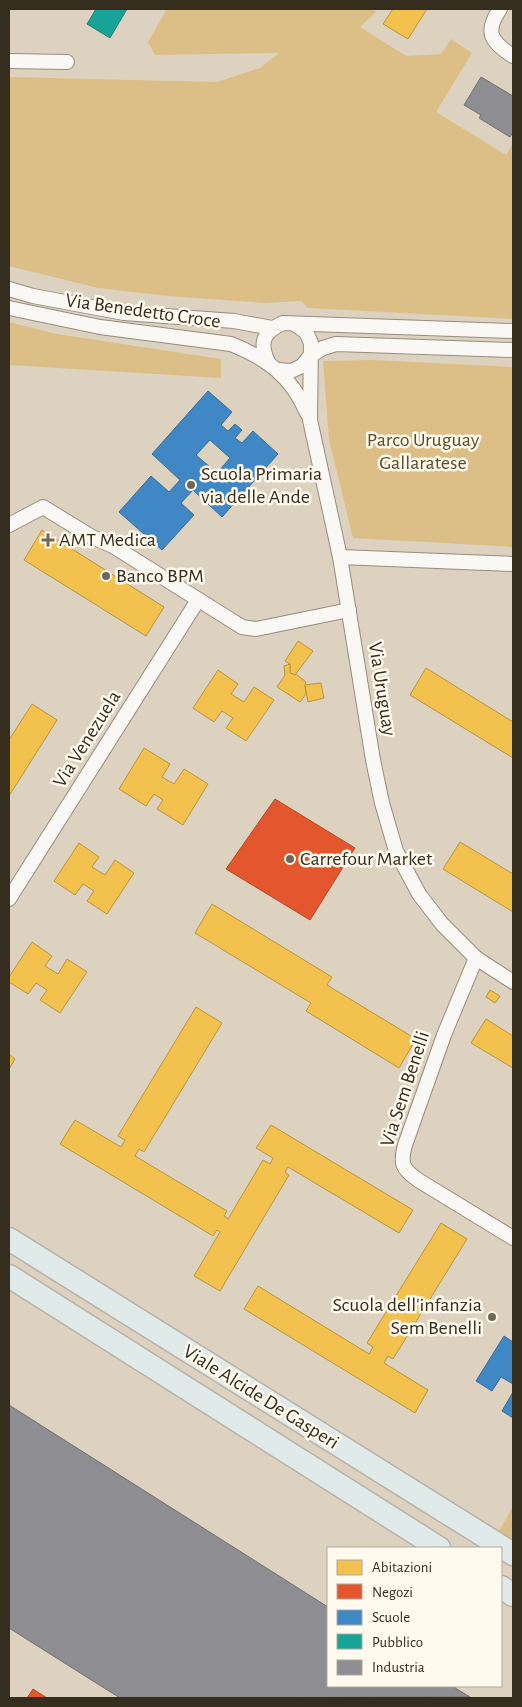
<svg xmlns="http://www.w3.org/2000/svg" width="522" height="1707" font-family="'Alegreya Sans',sans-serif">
  <rect width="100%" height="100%" fill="#ddd2bf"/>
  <g fill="#dcbf87">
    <polygon points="167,9 371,9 376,12 360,27 406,56 441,54 451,39 472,53 436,112 506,155 513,143 513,319 308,308 301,301 265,303 168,296 98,288 9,266 9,77 217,82 260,68 279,53 155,55 148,42"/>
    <polygon points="9,322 57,334 221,359 221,378 9,365"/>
    <polygon points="373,360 513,367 513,547 353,538 329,440 323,361"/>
    <polygon points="513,1506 513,1542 498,1533"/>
  </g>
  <g fill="#f2c14e" stroke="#b99540">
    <polygon points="393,9 427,9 408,39 383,24"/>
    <polygon points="42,530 164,607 146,636 24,560"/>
    <polygon points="298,641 313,651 295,675 290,673 290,664 285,661"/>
    <polygon points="290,664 290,673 295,675 296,674 306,682 305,685 306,694 300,702 277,687 285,675 284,666"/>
    <polygon points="426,668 513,722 513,758 410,695"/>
    <polygon points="218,670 238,684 231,694 244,702 254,687 274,700 246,741 226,728 233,718 222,711 214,722 193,708"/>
    <polygon points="321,683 324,698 308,702 305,685"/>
    <polygon points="32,704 57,720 9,796 9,740"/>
    <polygon points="144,748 170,764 162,777 174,784 184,769 208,784 183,825 157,809 163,800 154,794 146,806 119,789"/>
    <polygon points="460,842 513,874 513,912 443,869"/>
    <polygon points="79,843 99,857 92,867 105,875 115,860 134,873 107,914 87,901 94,891 83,884 75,895 54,881"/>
    <polygon points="212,904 332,977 327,985 416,1039 399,1068 306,1011 311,1003 195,933"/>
    <polygon points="32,942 52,956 45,966 58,974 67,959 87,972 60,1013 40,1000 47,990 36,983 28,994 9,982 9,977"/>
    <polygon points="490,990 500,996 495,1003 486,997"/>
    <polygon points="196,1007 222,1023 144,1152 139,1149 135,1156 227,1211 224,1216 228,1219 263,1160 270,1164 273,1158 256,1148 271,1125 413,1210 399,1233 288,1167 285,1172 289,1175 220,1291 194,1276 220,1232 217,1230 213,1236 60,1144 75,1120 121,1147 125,1140 118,1136"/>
    <polygon points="486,1019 513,1036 513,1068 471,1043"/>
    <polygon points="9,1054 15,1059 9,1069"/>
    <polygon points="441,1223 467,1239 393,1359 388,1356 384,1363 428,1390 415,1413 244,1309 258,1286 369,1354 373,1347 367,1343"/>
  </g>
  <g fill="#e4572e" stroke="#b04b2a">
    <polygon points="275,799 355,848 310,920 226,869"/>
    <polygon points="33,1689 47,1698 27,1698"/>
  </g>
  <g fill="#3f88c5" stroke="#3c6d93" fill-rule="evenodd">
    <path d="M208,391l24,21 -11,13 7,6 7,-7 7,6 -7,8 7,5 11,-12 25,23 -56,63 -29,-27 -12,13 13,12 -32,35 -43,-38 32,-36 18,16 11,-12 -28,-26zM210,440l20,18 -13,15 -21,-18z"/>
    <polygon points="504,1336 513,1342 513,1384 501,1377 492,1391 476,1381"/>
    <polygon points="513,1392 513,1418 502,1411"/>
  </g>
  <polygon fill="#17a398" stroke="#208074" points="96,9 127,9 110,38 87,24"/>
  <g fill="#8d8d92" stroke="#737070">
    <polygon points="481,77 513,96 513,132 510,137 479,118 481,115 464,105"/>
    <polygon points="9,1405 328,1607 328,1686 452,1686 470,1697 120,1698 9,1628"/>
  </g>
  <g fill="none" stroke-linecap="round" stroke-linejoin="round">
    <defs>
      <g id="street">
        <path d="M500,9c-16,23 -9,33 13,47"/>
        <polyline points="9,61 67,62"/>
        <polyline points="9,289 33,296 124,313 234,321 272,328"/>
        <path d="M9,308l91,19 131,17c37,15 60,32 76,69"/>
        <polyline points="296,325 306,332 311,343 310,420 340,557 373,760 382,803 396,851 419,894 442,924 476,958 513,982"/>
        <path d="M268,362c-9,-20 -5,-30 15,-39l230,8"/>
        <polyline points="278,370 291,371 302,366 310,356 323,348 336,344 513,350"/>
        <polyline points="9,525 43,507 92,537 113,546 242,627 256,629 349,610"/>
        <polyline points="340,557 513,564"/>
        <polyline points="9,899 198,600"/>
        <path d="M476,958l-32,77 -39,110c-5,18 -3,24 13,35l95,58"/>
      </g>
      <g id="primary">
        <polyline points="9,1239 513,1554"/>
        <polyline points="9,1276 439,1548"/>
        <polyline points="501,1587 513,1595"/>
      </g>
    </defs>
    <use href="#street" stroke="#968d7f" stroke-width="16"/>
    <use href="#primary" stroke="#b8b2a8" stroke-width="25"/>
    <use href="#street" stroke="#faf8f5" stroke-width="14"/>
    <use href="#primary" stroke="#e0eae8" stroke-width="22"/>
  </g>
  <g fill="#706757" stroke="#fff9ee" stroke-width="2">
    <circle cx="191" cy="485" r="5"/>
    <path d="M45.5 532.5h5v5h5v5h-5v5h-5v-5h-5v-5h5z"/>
    <circle cx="106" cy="576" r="5"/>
    <circle cx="290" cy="859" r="5"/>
    <circle cx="492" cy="1317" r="5"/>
  </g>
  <g text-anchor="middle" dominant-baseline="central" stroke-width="5" stroke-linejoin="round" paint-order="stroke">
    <g font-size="20" fill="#352e1f" stroke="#fff9ee">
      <text transform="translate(143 311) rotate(8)">Via Benedetto Croce</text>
      <text transform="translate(382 689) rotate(81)">Via Uruguay</text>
      <text transform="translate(87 739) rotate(-58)">Via Venezuela</text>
      <text transform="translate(405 1089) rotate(-72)">Via Sem Benelli</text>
      <text transform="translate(261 1397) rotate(32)">Viale Alcide De Gasperi</text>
    </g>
    <g font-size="20" fill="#5e4b26" stroke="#fff9ee">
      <text x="423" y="440">Parco Uruguay<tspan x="423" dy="23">Gallaratese</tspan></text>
    </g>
    <g font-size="20" fill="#352e1f" stroke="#fff9ee" text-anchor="start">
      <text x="201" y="474">Scuola Primaria<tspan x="201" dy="23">via delle Ande</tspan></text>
      <text x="59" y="540">AMT Medica</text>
      <text x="116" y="576">Banco BPM</text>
      <text x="300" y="859">Carrefour Market</text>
      <text x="482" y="1305" text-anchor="end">Scuola dell'infanzia<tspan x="482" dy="23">Sem Benelli</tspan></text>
    </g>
  </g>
  <rect width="522" height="1707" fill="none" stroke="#352e1f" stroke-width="20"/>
  <rect x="327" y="1547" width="175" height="140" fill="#fff9ee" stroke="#aea89b"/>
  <rect x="337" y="1560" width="25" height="15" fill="#f2c14e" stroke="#aea89b"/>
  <text x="372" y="1572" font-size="15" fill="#352e1f">Abitazioni</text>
  <rect x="337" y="1584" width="25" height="15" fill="#e4572e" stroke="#aea89b"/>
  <text x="372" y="1597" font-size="15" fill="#352e1f">Negozi</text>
  <rect x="337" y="1610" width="25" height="15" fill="#3f88c5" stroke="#aea89b"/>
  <text x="372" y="1622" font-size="15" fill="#352e1f">Scuole</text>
  <rect x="337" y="1634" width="25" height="15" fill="#17a398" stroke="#aea89b"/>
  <text x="372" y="1647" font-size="15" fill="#352e1f">Pubblico</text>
  <rect x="337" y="1660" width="25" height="15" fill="#8d8d92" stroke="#aea89b"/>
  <text x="372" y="1672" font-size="15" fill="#352e1f">Industria</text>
</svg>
